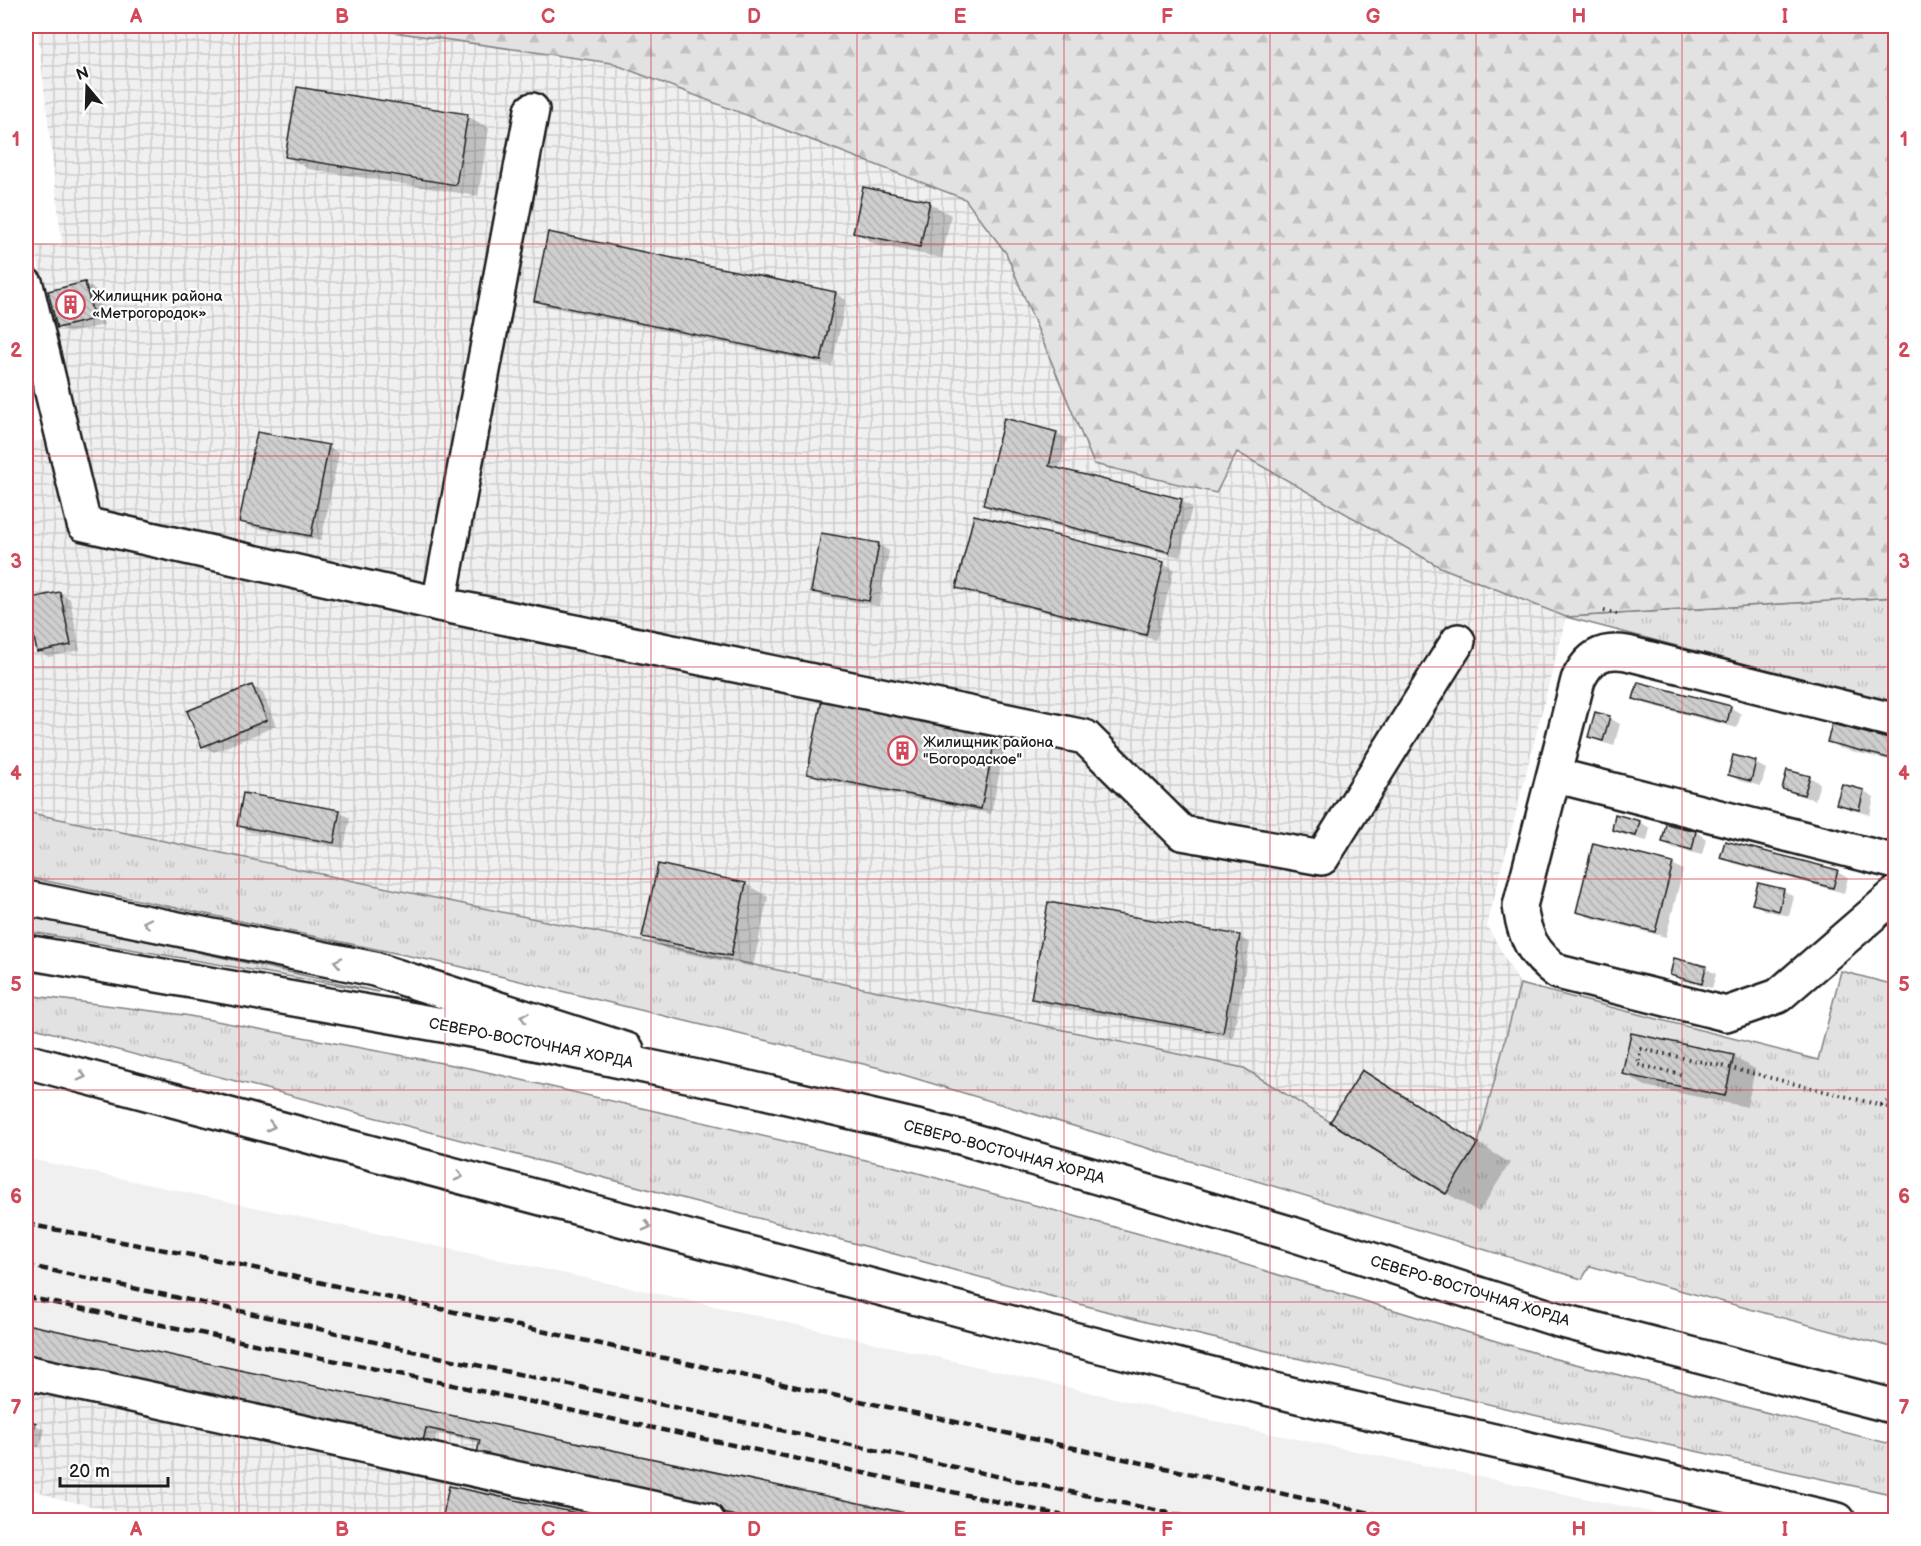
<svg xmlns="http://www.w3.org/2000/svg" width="1921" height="1546" font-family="'Balsamiq Sans',sans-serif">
  <defs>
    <pattern id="industrial-grid" width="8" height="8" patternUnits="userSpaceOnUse" patternTransform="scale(1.5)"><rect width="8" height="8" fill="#f0f0f0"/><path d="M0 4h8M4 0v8" fill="none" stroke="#cdcdcd"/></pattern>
    <pattern id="grass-tufts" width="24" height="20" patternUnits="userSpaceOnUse" patternTransform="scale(1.5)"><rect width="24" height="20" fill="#e2e2e2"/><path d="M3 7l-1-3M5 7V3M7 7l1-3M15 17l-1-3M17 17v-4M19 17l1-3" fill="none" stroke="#c1c1c1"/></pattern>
    <pattern id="forest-firs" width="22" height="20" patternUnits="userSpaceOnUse" patternTransform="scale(1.5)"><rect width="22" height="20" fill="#e2e2e2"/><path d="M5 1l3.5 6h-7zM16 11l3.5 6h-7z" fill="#c1c1c1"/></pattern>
    <pattern id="building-back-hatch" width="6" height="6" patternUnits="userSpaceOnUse" patternTransform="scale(1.5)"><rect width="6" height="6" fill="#cecece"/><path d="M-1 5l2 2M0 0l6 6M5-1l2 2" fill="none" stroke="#b0b0b0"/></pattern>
  </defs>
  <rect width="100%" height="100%" fill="#fff"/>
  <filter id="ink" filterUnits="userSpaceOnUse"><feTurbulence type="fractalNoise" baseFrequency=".0167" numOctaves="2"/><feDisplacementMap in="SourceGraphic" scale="12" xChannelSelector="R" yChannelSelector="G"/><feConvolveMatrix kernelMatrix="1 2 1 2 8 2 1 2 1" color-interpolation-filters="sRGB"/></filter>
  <g filter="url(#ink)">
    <polygon fill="#f0f0f0" points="26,1158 715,1306 1253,1430 1690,1520 938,1520 26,1324"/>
    <g fill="url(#industrial-grid)">
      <polygon points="37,26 351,26 611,63 965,199 1006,253 1094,464 1236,451 1440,567 1566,617 1487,926 1520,984 1478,1143 1446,1194 1244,1068 26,812 26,443 80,433 34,246 62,245"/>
      <polygon points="26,1324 938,1520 153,1520 56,1498 26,1487"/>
    </g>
    <g fill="url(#grass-tufts)" stroke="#7f7f7f" stroke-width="1.5">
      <polygon points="1895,597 1895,703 1566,617"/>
      <polygon points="26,812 1244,1068 1445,1194 1478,1143 1520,984 1818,1060 1841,971 1895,985 1895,1348 1590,1266 1582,1279 884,1069 458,966 26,877"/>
      <polygon points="26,914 379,992 26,931"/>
      <polygon points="26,995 184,1015 474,1069 900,1168 1187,1247 1552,1358 1895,1445 1895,1495 1559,1421 1146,1322 876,1249 26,1026"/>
    </g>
    <polygon fill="url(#forest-firs)" stroke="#7f7f7f" stroke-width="1.5" points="351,26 1895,26 1895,597 1566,617 1440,567 1237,452 1216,493 1094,464 1006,253 965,199 611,63"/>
    <g fill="#0003">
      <polygon points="467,116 489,128 478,196 309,169 287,157"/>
      <polygon points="929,203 951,215 942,258 877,245 855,232"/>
      <polygon points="85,284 96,290 104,325 69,333 59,327"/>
      <polygon points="836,294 846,300 832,366 546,306 535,300"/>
      <polygon points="1005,420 1057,433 1067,439 1059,470 1182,501 1192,507 1180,557 995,511 984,505"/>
      <polygon points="328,447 339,453 321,541 251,527 241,521"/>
      <polygon points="878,544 889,551 879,606 823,597 813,591"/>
      <polygon points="1163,563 1174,569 1156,640 968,593 957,587"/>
      <polygon points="60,593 70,599 80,650 49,657 38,651"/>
      <polygon points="252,686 263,693 276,726 214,752 203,746"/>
      <polygon points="824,696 1007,736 991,814 819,779 809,773"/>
      <polygon points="1635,698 1730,707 1741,714 1737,728 1646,704"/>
      <polygon points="1609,718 1620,724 1614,746 1601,742 1590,736"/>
      <polygon points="1829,742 1896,743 1896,762 1839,748"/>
      <polygon points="1755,763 1766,769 1761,786 1740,781 1730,775"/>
      <polygon points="1809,777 1820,783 1815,800 1794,794 1783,788"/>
      <polygon points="1843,785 1864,791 1874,797 1870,815 1849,809 1838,803"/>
      <polygon points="339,812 350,818 344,848 250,832 239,826"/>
      <polygon points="1617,816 1640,822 1650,828 1647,841 1624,835 1613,829"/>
      <polygon points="1668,826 1696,832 1706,839 1702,855 1674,848 1663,842"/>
      <polygon points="1722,857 1837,872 1848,878 1844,893 1733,863"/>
      <polygon points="1672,864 1683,870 1666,937 1588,917 1577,911"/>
      <polygon points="659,866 746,884 768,897 753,967 666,949 644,936"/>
      <polygon points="1759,884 1784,891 1794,897 1789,916 1764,910 1754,903"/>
      <polygon points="1239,937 1250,943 1233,1038 1043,1005 1033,999"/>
      <polygon points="1705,968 1716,974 1712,988 1682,981 1672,975"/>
      <polygon points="1733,1057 1755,1069 1747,1107 1645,1086 1623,1073"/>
      <polygon points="1363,1072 1510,1163 1479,1212 1446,1193"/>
      <polygon points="26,1325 931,1520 742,1520 487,1466 480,1443 437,1433 433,1451 26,1364"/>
      <polygon points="26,1420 45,1430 39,1448 26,1442"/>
      <polygon points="450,1488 603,1520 446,1520 444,1519"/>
    </g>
    <g fill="url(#building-back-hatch)" stroke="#1c1c1c" stroke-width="1.5">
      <polygon points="297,87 468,114 456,185 285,157"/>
      <polygon points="863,187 930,201 920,247 853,233"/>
      <polygon points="548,232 836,292 821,361 534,301"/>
      <polygon points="85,282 94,319 57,328 48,291"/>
      <polygon points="1004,418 1057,432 1049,466 1182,499 1169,552 983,505"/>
      <polygon points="257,432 329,445 311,536 239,522"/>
      <polygon points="974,515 1164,562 1146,635 956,588"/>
      <polygon points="821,533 879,543 869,601 811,592"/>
      <polygon points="60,592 71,645 37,652 26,599"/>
      <polygon points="1638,682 1731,706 1727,723 1633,699"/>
      <polygon points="252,685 267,720 202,747 187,711"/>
      <polygon points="823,694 997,729 981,809 807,774"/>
      <polygon points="1595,712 1610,716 1603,741 1588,737"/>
      <polygon points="1832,724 1896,741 1896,760 1827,742"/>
      <polygon points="1733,755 1756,761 1751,781 1728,775"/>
      <polygon points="1787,770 1810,776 1804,795 1782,789"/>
      <polygon points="1842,784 1864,790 1859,810 1836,804"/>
      <polygon points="243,793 340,810 334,843 237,826"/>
      <polygon points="1615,814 1640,821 1636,836 1612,830"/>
      <polygon points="1666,824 1696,831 1692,850 1662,842"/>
      <polygon points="1725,841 1838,870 1833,888 1720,858"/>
      <polygon points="1593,843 1673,863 1655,932 1576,912"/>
      <polygon points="658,864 746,883 731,956 642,937"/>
      <polygon points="1758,883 1784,889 1779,911 1752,904"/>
      <polygon points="1048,902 1240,935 1223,1033 1031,999"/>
      <polygon points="1674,958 1706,966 1702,984 1670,975"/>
      <polygon points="1631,1033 1734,1055 1725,1096 1622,1074"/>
      <polygon points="1362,1070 1478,1143 1446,1194 1330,1122"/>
      <polygon points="26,1324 938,1520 755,1520 475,1461 480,1440 426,1428 422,1446 26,1362"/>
      <polygon points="26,1419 36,1423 28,1443 26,1442"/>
      <polygon points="449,1486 610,1520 442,1520"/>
      <polygon points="76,1515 100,1520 75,1520"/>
    </g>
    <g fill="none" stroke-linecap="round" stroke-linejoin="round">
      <defs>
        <g id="minor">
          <polyline points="26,285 84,524 439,604 1085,737 1182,833 1322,858 1458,641"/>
          <polyline points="439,604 532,110"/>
          <path d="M1896,721l-269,-68c-25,-4 -38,4 -49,27l-58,226c4,30 13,48 38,66l168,42 52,-18 118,-102"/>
          <polyline points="1554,775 1896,862"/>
          <polyline points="26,898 374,969 627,1050"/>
          <polyline points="26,1061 1049,1333 1302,1397 1838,1520"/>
          <polyline points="26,1372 707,1520"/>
        </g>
        <polyline id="major" points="26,952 482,1032 740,1086 960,1137 1289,1233 1559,1320 1896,1407"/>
      </defs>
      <use href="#minor" stroke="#1c1c1c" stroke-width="38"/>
      <use href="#major" stroke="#1c1c1c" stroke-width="38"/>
      <g stroke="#1c1c1c" stroke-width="4" stroke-dasharray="1.5 4.5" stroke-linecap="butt">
        <polyline points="1604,611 1621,615"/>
        <polyline points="1681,1074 1638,1065 1641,1049 1731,1068 1896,1109"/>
        <polyline points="1881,1105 1896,1096"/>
      </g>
      <use href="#minor" stroke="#fff" stroke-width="33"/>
      <use href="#major" stroke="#fff" stroke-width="33"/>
      <g stroke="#1c1c1c" stroke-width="4.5" stroke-dasharray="9 4.5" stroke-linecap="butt">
        <polyline points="26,1224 218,1260 1402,1520"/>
        <polyline points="26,1265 268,1317 439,1357 1202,1520"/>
        <polyline points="26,1297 434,1381 1083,1520"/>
      </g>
    </g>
    <defs><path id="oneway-chevron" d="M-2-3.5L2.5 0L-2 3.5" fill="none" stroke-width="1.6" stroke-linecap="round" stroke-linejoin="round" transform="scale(1.5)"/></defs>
    <g stroke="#999">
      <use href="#oneway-chevron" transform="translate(147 923) rotate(-168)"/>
      <use href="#oneway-chevron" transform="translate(338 962) rotate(-168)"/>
      <use href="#oneway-chevron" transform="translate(524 1017) rotate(-162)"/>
      <use href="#oneway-chevron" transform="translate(82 1076) rotate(15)"/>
      <use href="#oneway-chevron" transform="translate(271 1126) rotate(15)"/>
      <use href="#oneway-chevron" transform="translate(459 1176) rotate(15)"/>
      <use href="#oneway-chevron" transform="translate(647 1226) rotate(15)"/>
    </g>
  </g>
  <path fill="none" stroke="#d1495b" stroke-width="1.5" stroke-opacity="0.55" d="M239,26v1494M445,26v1494M651,26v1494M857,26v1494M1064,26v1494M1270,26v1494M1476,26v1494M1682,26v1494M26,244h1870M26,456h1870M26,667h1870M26,879h1870M26,1090h1870M26,1302h1870"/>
  <defs>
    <symbol id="building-ring" viewBox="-11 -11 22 22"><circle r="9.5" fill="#fff" stroke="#d1495b" stroke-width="1.5"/><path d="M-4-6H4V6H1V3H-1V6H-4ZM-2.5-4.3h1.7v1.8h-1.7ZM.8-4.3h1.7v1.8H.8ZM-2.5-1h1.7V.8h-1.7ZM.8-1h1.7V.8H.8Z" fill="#d1495b"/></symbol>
  </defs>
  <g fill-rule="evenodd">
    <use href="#building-ring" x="54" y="288" width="33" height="33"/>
    <use href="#building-ring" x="886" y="734" width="33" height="33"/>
  </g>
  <g text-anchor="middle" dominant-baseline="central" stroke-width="4.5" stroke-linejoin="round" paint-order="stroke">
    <g font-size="15" fill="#1c1c1c" stroke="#fff" text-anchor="start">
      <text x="92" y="296">Жилищник района<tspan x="92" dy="17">«Метрогородок»</tspan></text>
      <text x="923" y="742">Жилищник района<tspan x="923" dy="17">"Богородское"</tspan></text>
    </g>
    <g font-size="15" fill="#1c1c1c" stroke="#fff">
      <text transform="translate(531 1043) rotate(11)">СЕВЕРО-ВОСТОЧНАЯ ХОРДА</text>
      <text transform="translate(1004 1152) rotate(15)">СЕВЕРО-ВОСТОЧНАЯ ХОРДА</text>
      <text transform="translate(1470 1291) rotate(17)">СЕВЕРО-ВОСТОЧНАЯ ХОРДА</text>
    </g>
  </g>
  <rect width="1921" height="1546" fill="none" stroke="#fff" stroke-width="66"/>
  <g transform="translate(87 87) rotate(341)" stroke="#ffffff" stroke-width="4.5" paint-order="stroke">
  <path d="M0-4.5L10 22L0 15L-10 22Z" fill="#1c1c1c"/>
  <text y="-9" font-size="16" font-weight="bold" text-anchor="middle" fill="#1c1c1c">N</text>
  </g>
  <path d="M60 1477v9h108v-9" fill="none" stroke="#1c1c1c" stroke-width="3"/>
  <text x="69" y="1477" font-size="18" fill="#1c1c1c" stroke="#ffffff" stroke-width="4.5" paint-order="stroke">20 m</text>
  <rect x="33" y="33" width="1855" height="1480" fill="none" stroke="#d1495b" stroke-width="2"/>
  <g font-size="20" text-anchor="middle" font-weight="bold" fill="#d1495b">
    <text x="136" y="23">A</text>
    <text x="342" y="23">B</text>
    <text x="548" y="23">C</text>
    <text x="754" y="23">D</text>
    <text x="960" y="23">E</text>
    <text x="1167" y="23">F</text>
    <text x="1373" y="23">G</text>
    <text x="1579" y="23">H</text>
    <text x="1785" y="23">I</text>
    <text x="16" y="146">1</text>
    <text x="1904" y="146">1</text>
    <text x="16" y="357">2</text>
    <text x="1904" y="357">2</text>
    <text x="16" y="568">3</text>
    <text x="1904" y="568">3</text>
    <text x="16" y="780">4</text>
    <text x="1904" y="780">4</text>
    <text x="16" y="991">5</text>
    <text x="1904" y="991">5</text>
    <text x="16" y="1203">6</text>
    <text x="1904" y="1203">6</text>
    <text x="16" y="1414">7</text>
    <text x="1904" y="1414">7</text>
    <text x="136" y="1536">A</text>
    <text x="342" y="1536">B</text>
    <text x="548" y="1536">C</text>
    <text x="754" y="1536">D</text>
    <text x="960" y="1536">E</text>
    <text x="1167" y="1536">F</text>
    <text x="1373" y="1536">G</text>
    <text x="1579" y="1536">H</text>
    <text x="1785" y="1536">I</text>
  </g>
</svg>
